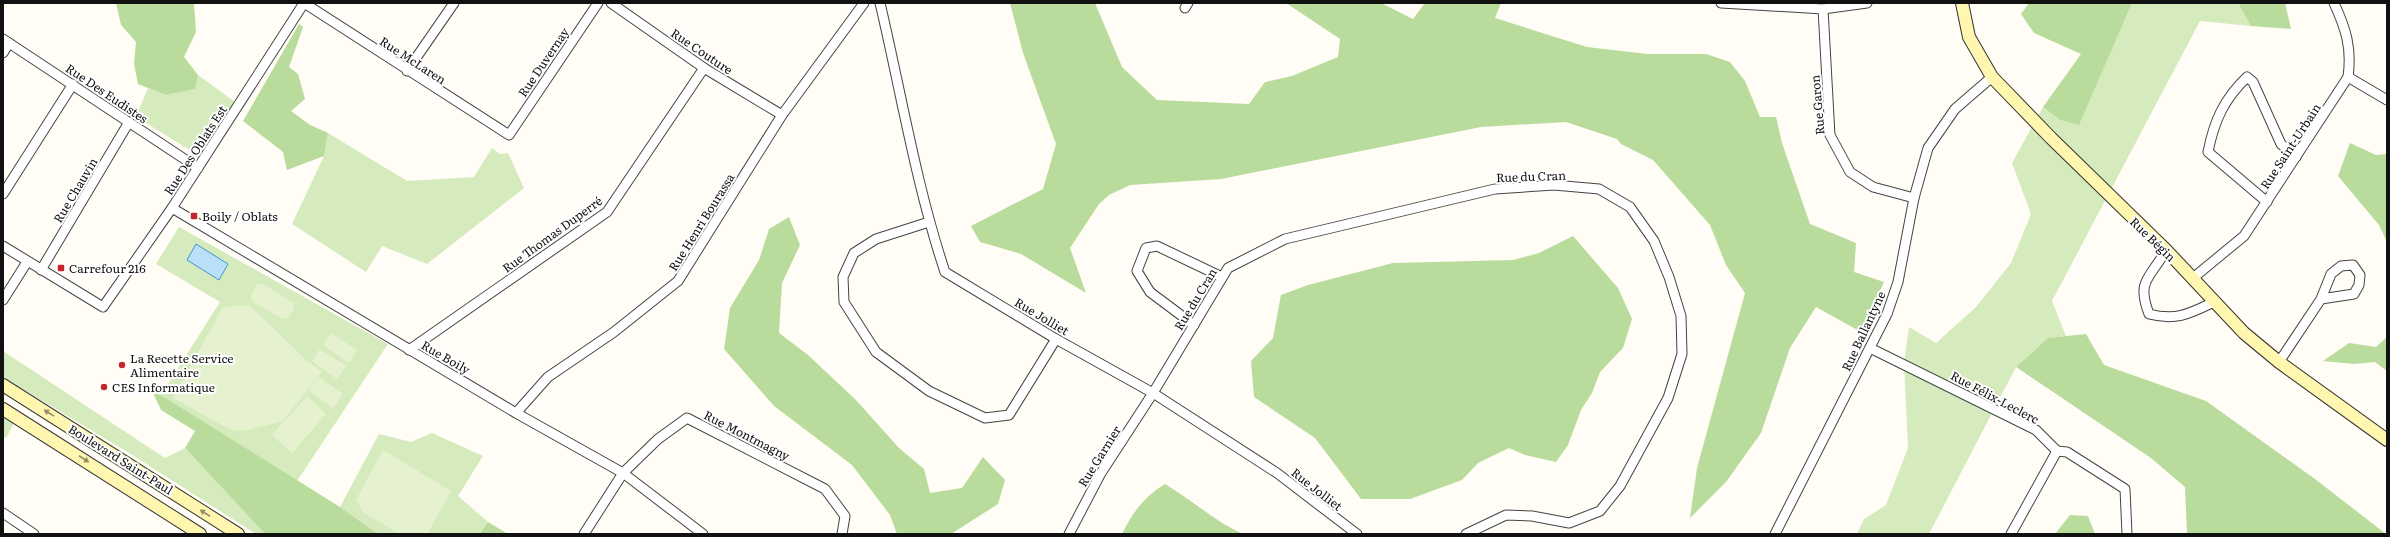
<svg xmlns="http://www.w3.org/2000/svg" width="2390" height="537" font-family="Literata,serif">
  <rect width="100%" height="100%" fill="#fffdf5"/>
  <g fill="#d5ebbd">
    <polygon points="2132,3 2238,3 2251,26 2200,21 2052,301 2066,336 2048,338 2016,367 1929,534 1857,534 1864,519 1886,505 1908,448 1904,363 1909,327 1936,343 1975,308 2011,263 2031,214 2012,163 2043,107 2060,120 2079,124"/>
    <polygon points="198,75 235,102 204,145 193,152 136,117 148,88 166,95 194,89"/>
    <polygon points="328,133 407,181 474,177 492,148 500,154 508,153 524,188 427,264 382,246 366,272 292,224 324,156"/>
    <polygon points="179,227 388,344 297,481 161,395 220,302 156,264"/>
    <polygon points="3,351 165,458 185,448 265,534 256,534 129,453 3,377"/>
    <polygon points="3,417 14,423 6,438 3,436"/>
    <polygon points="432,433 483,456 458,496 488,522 480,534 378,534 340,507 379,434 411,442"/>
  </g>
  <g fill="#b9dc9c">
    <polygon points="116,3 194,3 196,32 184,57 198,75 195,89 166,95 138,84 134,64 136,42 121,25"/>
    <polygon points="1010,3 1095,3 1122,67 1157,100 1249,104 1265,82 1292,76 1338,57 1340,39 1286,3 1381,3 1413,19 1425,3 1501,3 1495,18 1587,47 1648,54 1706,54 1730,62 1745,81 1760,117 1776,117 1782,143 1810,224 1856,243 1854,272 1884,282 1861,332 1816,307 1790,348 1761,433 1726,482 1690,518 1697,468 1745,293 1726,265 1710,225 1653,160 1621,144 1617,139 1566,122 1481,127 1221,179 1130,185 1109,195 1099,204 1070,248 1086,293 1021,254 980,242 971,226 1043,189 1056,144 1023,53"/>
    <polygon points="2029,3 2132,3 2079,125 2060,120 2043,107 2081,54 2034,33 2021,14"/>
    <polygon points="2238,3 2285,3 2291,29 2251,26"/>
    <polygon points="299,24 303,27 289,67 298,74 305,99 291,111 310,125 328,133 324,156 287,170 283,152 243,121"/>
    <polygon points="2350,143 2376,155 2387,154 2387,242 2379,225 2338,176"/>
    <polygon points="789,217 800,245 782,283 779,333 808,355 856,400 899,448 924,469 930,493 962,488 983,457 1005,480 998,504 951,534 897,534 890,515 852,465 774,406 724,349 730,308 759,260 769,229"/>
    <polygon points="1573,236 1618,288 1632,319 1623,348 1600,372 1592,393 1581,410 1568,445 1556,462 1525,455 1509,448 1478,463 1462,480 1410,499 1361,499 1315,438 1254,397 1251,361 1273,338 1281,295 1308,285 1393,263 1513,260 1539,253"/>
    <polygon points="2086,334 2104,365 2206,401 2315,479 2386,534 2187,534 2185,487 2151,458 2016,367 2048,338"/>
    <polygon points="2387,337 2387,371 2375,362 2354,364 2323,361 2349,343 2376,347"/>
    <polygon points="153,393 161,395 340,507 378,534 265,534 185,448 195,431 161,410"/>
    <path d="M1165,484c27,16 49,37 78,50h-121c11,-22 22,-37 43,-50z"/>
    <polygon points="2070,515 2088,516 2095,534 2055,534"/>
    <polygon points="488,522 508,534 480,534"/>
  </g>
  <g fill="#e6f2cf">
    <polygon points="262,283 293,303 294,309 287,319 283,319 253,302 251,296 257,284"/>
    <polygon points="249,305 306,360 322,372 283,421 247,430 233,430 220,424 173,398 223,307"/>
    <polygon points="331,333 357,350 349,363 323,345"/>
    <polygon points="320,349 346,366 337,379 312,361"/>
    <polygon points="318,377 343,394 333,408 309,391"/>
    <polygon points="307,396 326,414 292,453 272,435"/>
    <polygon points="383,450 451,491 427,534 399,534 363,512 356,500"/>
  </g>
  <polygon fill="#b9e0f7" stroke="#3f96cf" points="196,244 228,264 219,280 187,260"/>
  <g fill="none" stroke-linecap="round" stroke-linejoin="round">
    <defs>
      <g id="street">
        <polyline points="304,3 509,135 598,3"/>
        <polyline points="611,3 704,68 782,115"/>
        <path d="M880,3c21,89 36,182 65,269l111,67 97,54 124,80 80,61"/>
        <polyline points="1721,3 1823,9 1867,3"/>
        <polyline points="1185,8 1188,3"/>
        <polyline points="1823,9 1830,135 1850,172 1873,187 1914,198"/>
        <polyline points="3,39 198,168"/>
        <polyline points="3,53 9,43"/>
        <polyline points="407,71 454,3"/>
        <polyline points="2348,77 2387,100"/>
        <polyline points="3,194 73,84"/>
        <path d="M2267,202l-59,-50c6,-31 16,-53 39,-75l6,5 28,62 15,13"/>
        <polyline points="172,208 516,413 623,473 703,534"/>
        <polyline points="929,222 876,239 854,253 843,277 844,302 876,352 929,391 985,418 1009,415 1056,339"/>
        <polyline points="3,246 103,307 172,208 304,3"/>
        <path d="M2166,250c-16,29 -30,30 -17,64 27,7 40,0 65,-12"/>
        <polyline points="41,270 129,122"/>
        <path d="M2193,278l51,-42 104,-159c4,-29 -2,-48 -14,-74"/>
        <polyline points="3,300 27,262"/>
        <polyline points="1194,325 1150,292 1137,271 1146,248 1157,246 1222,277"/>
        <polyline points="1870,348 2036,430 2057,451 2067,452 2125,489 2127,534"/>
        <polyline points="409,350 607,212 704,68"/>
        <polyline points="2279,362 2321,299 2331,274 2341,266 2353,265 2360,275 2359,285 2354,294 2321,299"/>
        <polyline points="516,413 548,377 614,332 678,281 782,115 864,3"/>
        <polyline points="3,513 34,534"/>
        <polyline points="584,534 623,473 658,439 687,418 825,489 845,516 842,534"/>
        <polyline points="1069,534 1101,473 1153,393 1228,268 1285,239 1495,189 1554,185 1599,189 1630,207 1654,241 1669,277 1681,316 1682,354 1668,398 1620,486 1600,511 1569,523 1532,516 1506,515 1466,534"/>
        <polyline points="1775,534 1887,314 1898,282 1914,198 1928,148 1955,109 1992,77"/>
        <polyline points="2011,534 2057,451"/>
      </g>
      <g id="secondary">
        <polyline points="1962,3 1969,37 1992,77 2051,138 2166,250 2244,333 2279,362 2387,440"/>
        <polyline points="3,385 238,534"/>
        <polyline points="3,409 200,534"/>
      </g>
    </defs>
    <use href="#street" stroke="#444" stroke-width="11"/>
    <use href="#secondary" stroke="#333" stroke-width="14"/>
    <use href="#street" stroke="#fff" stroke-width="9"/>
    <use href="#secondary" stroke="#fff6b0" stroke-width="12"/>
  </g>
  <defs><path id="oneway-solid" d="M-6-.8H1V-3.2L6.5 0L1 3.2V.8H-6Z"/></defs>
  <g fill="#948f68">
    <use href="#oneway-solid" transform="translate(49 413) rotate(-148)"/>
    <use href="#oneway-solid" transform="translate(84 459) rotate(33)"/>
    <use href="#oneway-solid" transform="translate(205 513) rotate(-147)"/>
  </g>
  <g fill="#c4262e" stroke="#fff" stroke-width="1.5">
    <rect x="190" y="212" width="8" height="8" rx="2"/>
    <rect x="57" y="264" width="8" height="8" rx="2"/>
    <circle cx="122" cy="365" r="4"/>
    <circle cx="104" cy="387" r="4"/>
  </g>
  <g text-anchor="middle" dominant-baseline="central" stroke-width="4" stroke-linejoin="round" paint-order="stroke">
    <g font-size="12" fill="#111" stroke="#fff">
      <text transform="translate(702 51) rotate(34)">Rue Couture</text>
      <text transform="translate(413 60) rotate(33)">Rue McLaren</text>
      <text transform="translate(543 62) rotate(-56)">Rue Duvernay</text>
      <text transform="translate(107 93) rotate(34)">Rue Des Eudistes</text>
      <text transform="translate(1817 105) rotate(-95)">Rue Garon</text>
      <text transform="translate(2290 146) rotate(-57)">Rue Saint-Urbain</text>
      <text transform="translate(195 150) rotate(-57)">Rue Des Oblats Est</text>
      <text transform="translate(1531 176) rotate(-2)">Rue du Cran</text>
      <text transform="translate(75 190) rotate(-59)">Rue Chauvin</text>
      <text transform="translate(701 222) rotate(-58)">Rue Henri Bourassa</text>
      <text transform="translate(552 234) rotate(-36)">Rue Thomas Duperré</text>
      <text transform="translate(2153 239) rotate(44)">Rue Bégin</text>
      <text transform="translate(1195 299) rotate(-59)">Rue du Cran</text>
      <text transform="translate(1042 316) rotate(31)">Rue Jolliet</text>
      <text transform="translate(1863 331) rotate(-65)">Rue Ballantyne</text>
      <text transform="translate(446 357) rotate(30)">Rue Boily</text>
      <text transform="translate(1995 397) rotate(28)">Rue Félix-Leclerc</text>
      <text transform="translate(747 435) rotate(27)">Rue Montmagny</text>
      <text transform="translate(1099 456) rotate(-58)">Rue Garnier</text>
      <text transform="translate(121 459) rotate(32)">Boulevard Saint-Paul</text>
      <text transform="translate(1317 489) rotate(38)">Rue Jolliet</text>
    </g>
    <g font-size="12" fill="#111" stroke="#fff" text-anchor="start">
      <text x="202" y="216">Boily / Oblats</text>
      <text x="69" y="268">Carrefour 216</text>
      <text x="130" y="358">La Recette Service<tspan x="130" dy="14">Alimentaire</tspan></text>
      <text x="112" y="387">CES Informatique</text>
    </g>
  </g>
  <rect width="2390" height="537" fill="none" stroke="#111111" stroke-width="8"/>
</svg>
